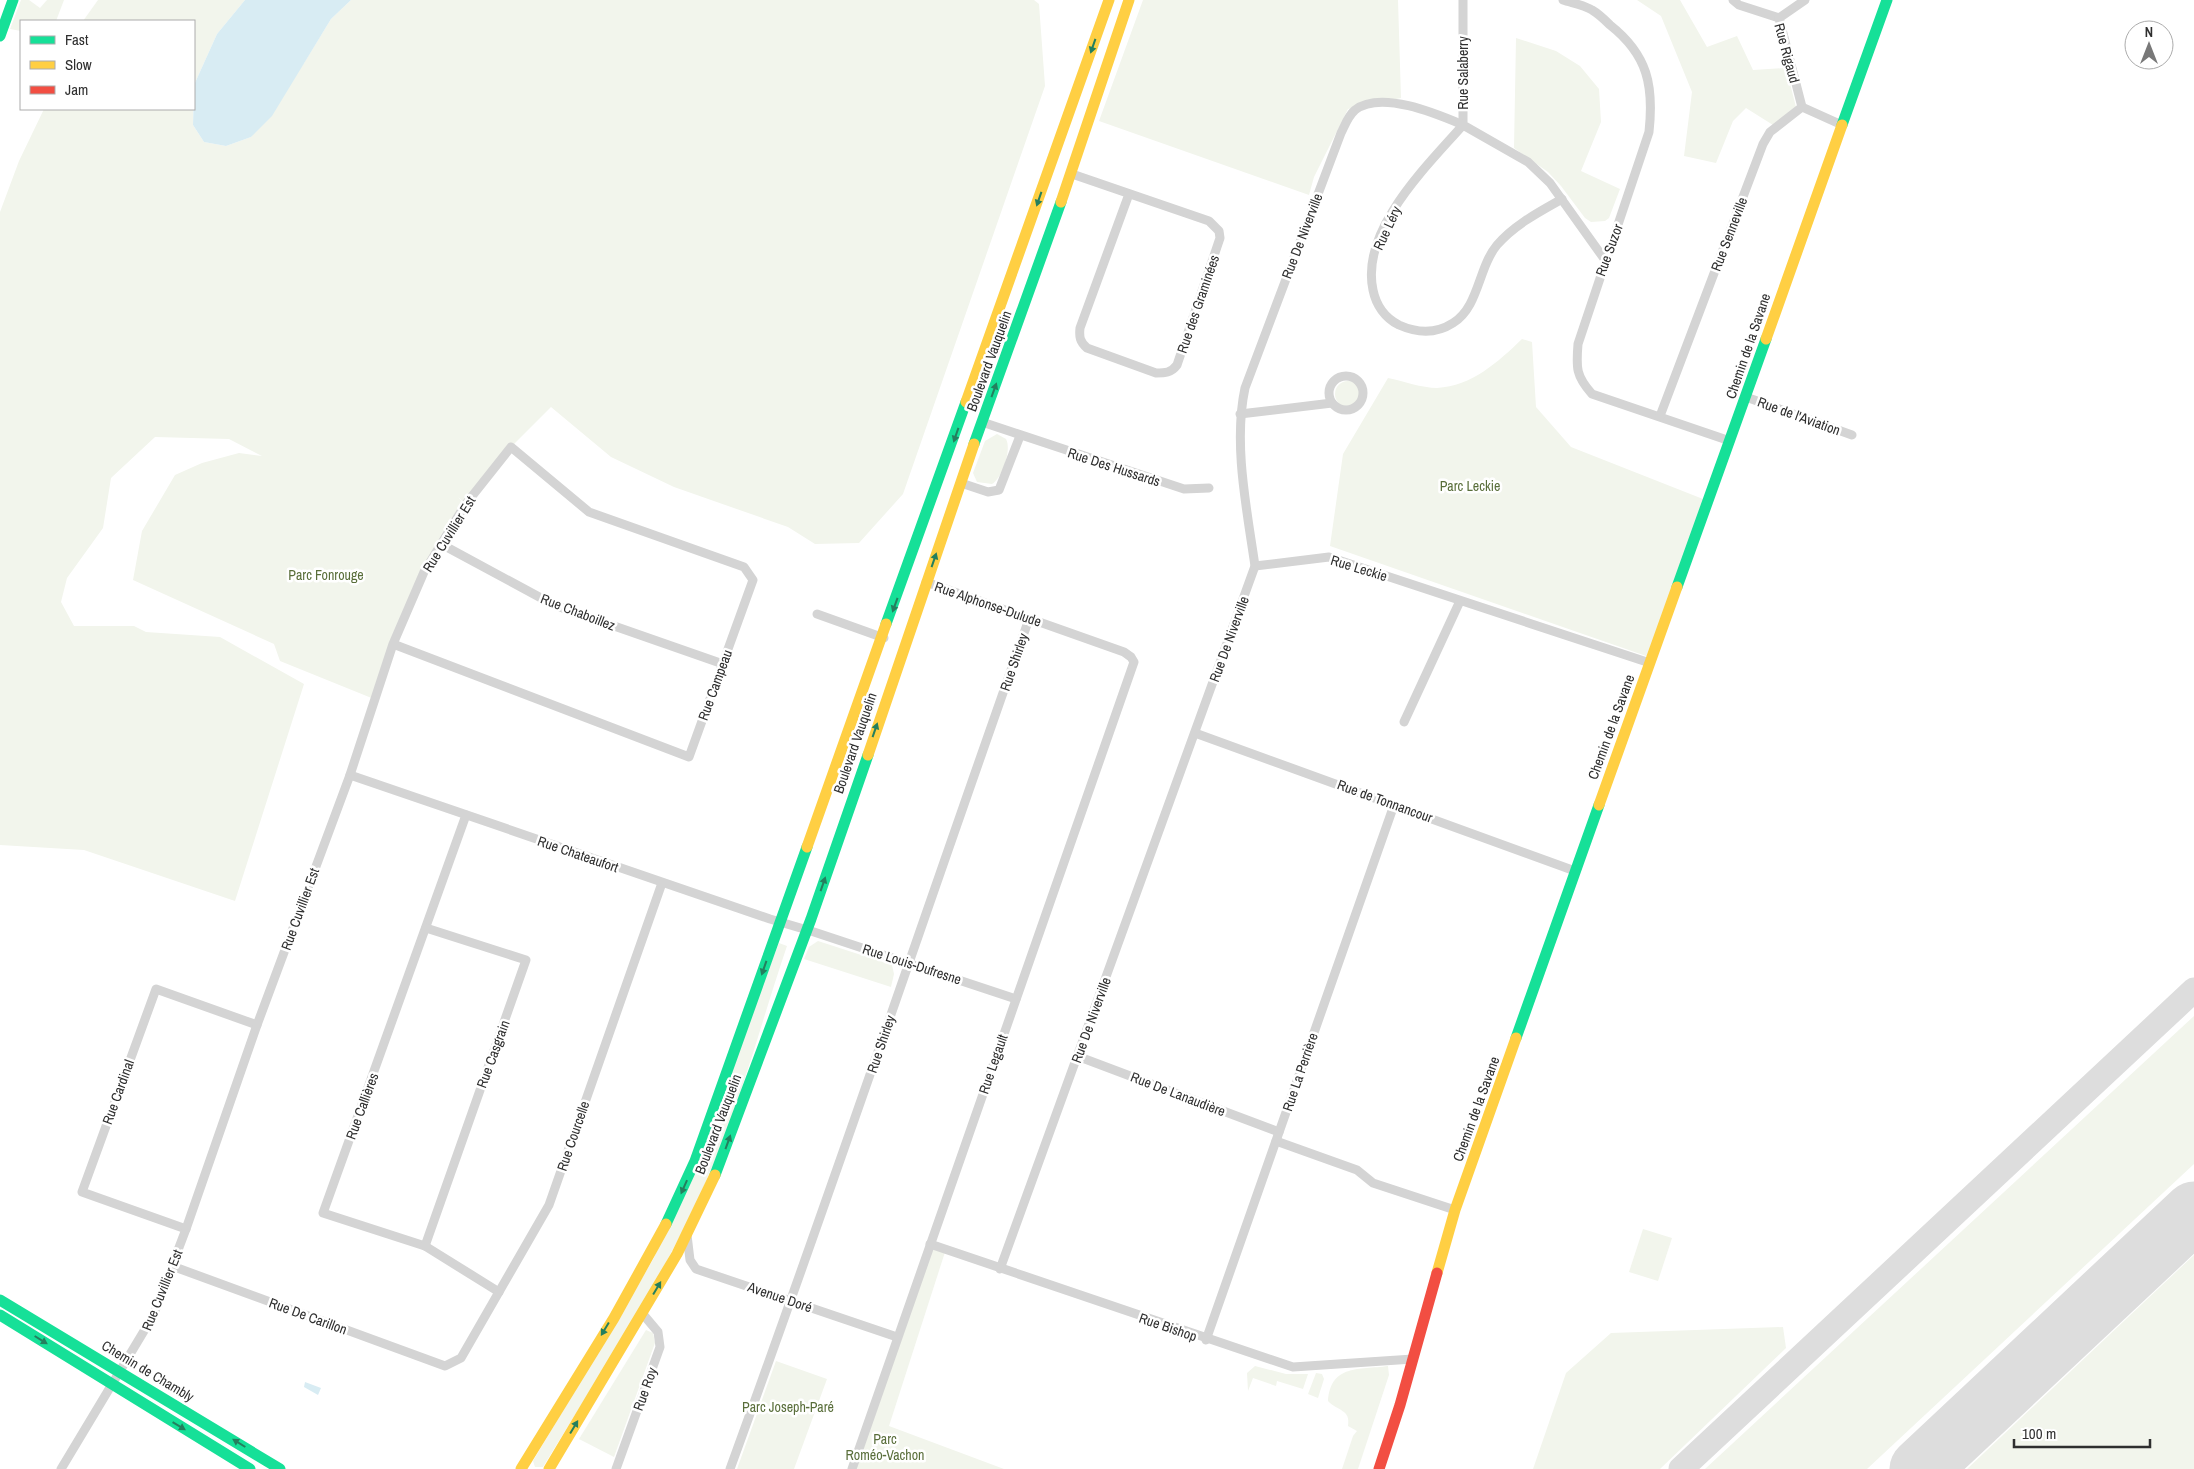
<svg xmlns="http://www.w3.org/2000/svg" width="2194" height="1469" font-family="'Archivo Narrow',sans-serif">
  <rect width="100%" height="100%" fill="#fff"/>
  <g fill="#f2f5ec">
    <polygon points="21,0 29,0 40,8 47,0 64,0 56,21 21,21 21,31 10,29"/>
    <polygon points="98,0 245,0 217,34 194,85 194,21 83,21"/>
    <polygon points="351,0 1034,0 1039,4 1045,86 903,494 859,543 815,544 788,527 674,487 611,457 551,407 511,447 465,503 458,497 465,505 424,573 374,699 280,661 274,644 133,580 142,531 175,475 202,463 239,453 262,456 229,439 155,437 111,478 103,528 67,578 61,602 74,626 134,626 146,632 220,637 304,684 235,901 84,850 0,845 0,212 19,161 44,109 193,109 193,125 204,142 226,146 251,137 304,63 331,19"/>
    <polygon points="1143,0 1398,0 1401,98 1348,109 1314,177 1309,195 1099,121"/>
    <polygon points="1637,0 1680,0 1707,47 1737,36 1753,70 1786,68 1797,111 1773,125 1746,108 1733,121 1716,163 1684,156 1692,92 1661,16"/>
    <polygon points="1516,38 1556,51 1580,66 1599,89 1601,122 1581,171 1620,189 1609,218 1605,221 1591,222 1585,218 1561,186 1548,172 1514,148"/>
    <path d="M1522,339l10,3 4,65 35,40 132,52 -54,158 -319,-111 13,-92 45,-76c15,3 34,10 49,10 35,-2 61,-26 85,-49z"/>
    <circle cx="1348" cy="394" r="13"/>
    <path d="M997,434l9,5c6,11 -4,39 -14,45l-15,-2 -4,-9 12,-32z"/>
    <polygon points="818,941 892,965 894,974 891,987 804,959 809,947"/>
    <path d="M779,943l8,3c-24,70 -42,142 -71,211 -44,110 -112,209 -173,310h-8l-2,-6 121,-203z"/>
    <polygon points="2194,1016 2194,1164 1867,1469 1705,1469"/>
    <polygon points="1643,1229 1672,1238 1658,1281 1629,1272"/>
    <polygon points="930,1244 946,1249 889,1426 1004,1469 855,1469"/>
    <polygon points="2194,1255 2194,1469 1967,1469"/>
    <polygon points="1783,1327 1786,1348 1660,1469 1533,1469 1566,1373 1611,1333"/>
    <polygon points="646,1330 653,1333 655,1343 614,1457 579,1439"/>
    <polygon points="776,1361 827,1379 794,1469 737,1469"/>
    <polygon points="1255,1366 1286,1374 1308,1374 1303,1389 1277,1381 1276,1386 1253,1378 1248,1391 1247,1373"/>
    <path d="M1388,1366l1,9 -31,94h-16l11,-33 4,-5 -9,-5c3,-17 -11,-15 -20,-25 3,-37 31,-31 60,-35z"/>
    <polygon points="1316,1373 1322,1374 1324,1379 1318,1398 1308,1394"/>
  </g>
  <g fill="#d8ecf3">
    <polygon points="245,0 351,0 331,19 272,116 251,137 226,146 204,142 193,125 194,85 217,34"/>
    <polygon points="305,1382 321,1388 318,1395 304,1387"/>
  </g>
  <g fill="none" stroke-linecap="round" stroke-linejoin="round">
    <polyline stroke="#ddd" stroke-width="25" points="1681,1469 2194,990"/>
    <polyline stroke="#ddd" stroke-width="61" points="1920,1469 2194,1212"/>
    <g stroke="#d4d4d4" stroke-width="9">
      <polyline points="1463,0 1463,125 1528,162 1550,183 1605,260"/>
      <path d="M1563,0c9,3 21,5 29,10 7,4 13,10 18,15 38,30 44,61 39,107l-71,212c-2,24 -2,32 14,50l138,47"/>
      <polyline points="1733,0 1739,5 1779,18 1802,107"/>
      <polyline points="1779,18 1805,0"/>
      <path d="M1072,174l137,47 10,10 1,7 -43,127c-6,8 -12,8 -21,8l-69,-25c-7,-6 -8,-11 -7,-20l49,-134"/>
      <circle cx="1346" cy="393" r="17"/>
      <polyline points="1746,397 1852,435"/>
      <polyline points="1240,414 1332,403"/>
      <polyline points="1660,416 1763,144 1770,132 1802,107 1842,125"/>
      <polyline points="982,422 1184,489 1209,488"/>
      <polyline points="961,483 988,492 999,490 1020,436"/>
      <polyline points="441,544 554,605 723,664"/>
      <polyline points="1255,566 1329,557 1650,663"/>
      <polyline points="817,614 884,638"/>
      <polyline points="1404,722 1460,601"/>
      <polyline points="1195,733 1575,871"/>
      <polyline points="350,775 770,919 814,932 1016,999"/>
      <polyline points="466,815 323,1213 425,1246 499,1292"/>
      <polyline points="1077,1056 1279,1132"/>
      <polyline points="1276,1141 1357,1170 1373,1183 1455,1210"/>
      <polyline points="186,1229 82,1192 156,989 257,1025"/>
      <polyline points="687,1235 690,1260 696,1269 897,1337"/>
      <polyline points="930,1244 1293,1367 1413,1359"/>
      <polyline points="425,1246 526,960 426,928"/>
      <polyline points="172,1266 445,1366 461,1358 549,1205 662,883"/>
      <path d="M1000,1269l255,-703c-8,-56 -22,-122 -10,-178l96,-255c4,-8 7,-17 14,-23 26,-20 82,4 108,15 -36,41 -103,105 -90,165 3,15 12,28 26,35 18,8 37,9 54,-2 26,-16 25,-55 44,-78 17,-20 42,-33 65,-46"/>
      <polyline points="1206,1340 1394,805"/>
      <polyline points="61,1469 153,1316 186,1229 257,1025 350,775 393,644 424,572 465,505 511,447 589,512 744,567 753,580 689,757 393,644"/>
      <polyline points="616,1469 660,1347 658,1332 642,1313"/>
      <path d="M730,1469c103,-282 199,-567 299,-850"/>
      <polyline points="852,1469 1134,662 1131,657 1124,652 926,582"/>
    </g>
    <g stroke="#16e098" stroke-width="11">
      <polyline points="0,36 13,0"/>
      <polyline points="1842,125 1887,0"/>
      <polyline points="974,444 1061,202"/>
      <polyline points="1677,587 1766,339"/>
      <polyline points="886,624 966,402"/>
      <polyline points="1516,1038 1599,805"/>
      <polyline points="715,1175 811,919 868,755"/>
      <polyline points="666,1224 695,1161 807,847"/>
      <polyline points="0,1300 280,1469"/>
      <polyline points="0,1315 250,1469"/>
    </g>
    <g stroke="#ffcf43" stroke-width="11">
      <polyline points="1061,202 1129,0"/>
      <polyline points="1766,339 1842,125"/>
      <polyline points="966,402 1109,0"/>
      <polyline points="868,755 974,444"/>
      <polyline points="1599,805 1677,587"/>
      <polyline points="807,847 886,624"/>
      <polyline points="1437,1273 1455,1210 1516,1038"/>
      <polyline points="521,1469 614,1318 666,1224"/>
      <polyline points="549,1469 677,1254 715,1175"/>
    </g>
    <polyline stroke="#f24e42" stroke-width="11" points="1379,1469 1400,1405 1437,1273"/>
  </g>
  <defs><path id="oneway-solid" d="M-6-.8H1V-3.2L6.5 0L1 3.2V.8H-6Z" transform="scale(1.25)"/></defs>
  <g fill="#247f5e">
    <use href="#oneway-solid" transform="translate(1093 46) rotate(109)"/>
    <use href="#oneway-solid" transform="translate(1039 199) rotate(109)"/>
    <use href="#oneway-solid" transform="translate(994 390) rotate(-70)"/>
    <use href="#oneway-solid" transform="translate(956 435) rotate(109)"/>
    <use href="#oneway-solid" transform="translate(934 560) rotate(-71)"/>
    <use href="#oneway-solid" transform="translate(895 605) rotate(110)"/>
    <use href="#oneway-solid" transform="translate(875 730) rotate(-71)"/>
    <use href="#oneway-solid" transform="translate(823 884) rotate(-71)"/>
    <use href="#oneway-solid" transform="translate(764 968) rotate(109)"/>
    <use href="#oneway-solid" transform="translate(728 1142) rotate(-70)"/>
    <use href="#oneway-solid" transform="translate(684 1187) rotate(114)"/>
    <use href="#oneway-solid" transform="translate(657 1288) rotate(-59)"/>
    <use href="#oneway-solid" transform="translate(605 1329) rotate(121)"/>
    <use href="#oneway-solid" transform="translate(41 1340) rotate(32)"/>
    <use href="#oneway-solid" transform="translate(179 1426) rotate(31)"/>
    <use href="#oneway-solid" transform="translate(574 1427) rotate(-59)"/>
    <use href="#oneway-solid" transform="translate(239 1443) rotate(-148)"/>
  </g>
  <g text-anchor="middle" dominant-baseline="central" stroke-width="5" stroke-linejoin="round" paint-order="stroke">
    <g font-size="14" fill="#2f2f2f" stroke="#fff">
      <text transform="translate(1787 53) rotate(75)">Rue Rigaud</text>
      <text transform="translate(1463 73) rotate(-90)">Rue Salaberry</text>
      <text transform="translate(1387 228) rotate(-65)">Rue Léry</text>
      <text transform="translate(1729 234) rotate(-69)">Rue Senneville</text>
      <text transform="translate(1302 236) rotate(-69)">Rue De Niverville</text>
      <text transform="translate(1609 250) rotate(-70)">Rue Suzor</text>
      <text transform="translate(1198 304) rotate(-71)">Rue des Graminées</text>
      <text transform="translate(1748 346) rotate(-71)">Chemin de la Savane</text>
      <text transform="translate(989 361) rotate(-70)">Boulevard Vauquelin</text>
      <text transform="translate(1799 416) rotate(20)">Rue de l'Aviation</text>
      <text transform="translate(1114 467) rotate(18)">Rue Des Hussards</text>
      <text transform="translate(449 534) rotate(-58)">Rue Cuvillier Est</text>
      <text transform="translate(1359 568) rotate(17)">Rue Leckie</text>
      <text transform="translate(988 604) rotate(19)">Rue Alphonse-Dulude</text>
      <text transform="translate(578 612) rotate(21)">Rue Chaboillez</text>
      <text transform="translate(1229 639) rotate(-70)">Rue De Niverville</text>
      <text transform="translate(1014 662) rotate(-71)">Rue Shirley</text>
      <text transform="translate(715 685) rotate(-70)">Rue Campeau</text>
      <text transform="translate(1611 727) rotate(-70)">Chemin de la Savane</text>
      <text transform="translate(855 743) rotate(-71)">Boulevard Vauquelin</text>
      <text transform="translate(1385 801) rotate(20)">Rue de Tonnancour</text>
      <text transform="translate(578 854) rotate(19)">Rue Chateaufort</text>
      <text transform="translate(300 909) rotate(-70)">Rue Cuvillier Est</text>
      <text transform="translate(912 964) rotate(18)">Rue Louis-Dufresne</text>
      <text transform="translate(1091 1020) rotate(-70)">Rue De Niverville</text>
      <text transform="translate(881 1044) rotate(-71)">Rue Shirley</text>
      <text transform="translate(493 1054) rotate(-70)">Rue Casgrain</text>
      <text transform="translate(993 1064) rotate(-71)">Rue Legault</text>
      <text transform="translate(1300 1072) rotate(-71)">Rue La Perrière</text>
      <text transform="translate(118 1092) rotate(-70)">Rue Cardinal</text>
      <text transform="translate(1178 1094) rotate(21)">Rue De Lanaudière</text>
      <text transform="translate(362 1106) rotate(-70)">Rue Callières</text>
      <text transform="translate(1476 1109) rotate(-70)">Chemin de la Savane</text>
      <text transform="translate(718 1124) rotate(-69)">Boulevard Vauquelin</text>
      <text transform="translate(573 1136) rotate(-71)">Rue Courcelle</text>
      <text transform="translate(162 1290) rotate(-68)">Rue Cuvillier Est</text>
      <text transform="translate(780 1297) rotate(19)">Avenue Doré</text>
      <text transform="translate(308 1316) rotate(20)">Rue De Carillon</text>
      <text transform="translate(1168 1327) rotate(19)">Rue Bishop</text>
      <text transform="translate(148 1371) rotate(31)">Chemin de Chambly</text>
      <text transform="translate(645 1389) rotate(-70)">Rue Roy</text>
    </g>
    <g font-size="14" fill="#596e3a" stroke="#fff">
      <text x="1470" y="486">Parc Leckie</text>
      <text x="326" y="575">Parc Fonrouge</text>
      <text x="788" y="1407">Parc Joseph-Paré</text>
      <text x="885" y="1439">Parc<tspan x="885" dy="16">Roméo-Vachon</tspan></text>
    </g>
  </g>
  <rect x="20" y="20" width="175" height="90" fill="#ffffff" stroke="#acacac"/>
  <rect x="30" y="36" width="25" height="8" fill="#16e098" stroke="#acacac"/>
  <text x="65" y="45" font-size="15" fill="#2f2f2f">Fast</text>
  <rect x="30" y="61" width="25" height="8" fill="#ffcf43" stroke="#acacac"/>
  <text x="65" y="70" font-size="15" fill="#2f2f2f">Slow</text>
  <rect x="30" y="86" width="25" height="8" fill="#f24e42" stroke="#acacac"/>
  <text x="65" y="95" font-size="15" fill="#2f2f2f">Jam</text>
  <g transform="translate(2149 45)"><circle r="24" fill="#ffffff" stroke="#acacac"/>
  <path d="M0-4L9 19L0 12L-9 19Z" fill="#787878"/>
  <text y="-8" font-size="14" font-weight="bold" text-anchor="middle" fill="#2f2f2f">N</text>
  </g>
  <path d="M2014 1439v8h136v-8" fill="none" stroke="#2f2f2f" stroke-width="2.5"/>
  <text x="2022" y="1439" font-size="15" fill="#2f2f2f" stroke="#ffffff" stroke-width="4" paint-order="stroke">100 m</text>
</svg>
